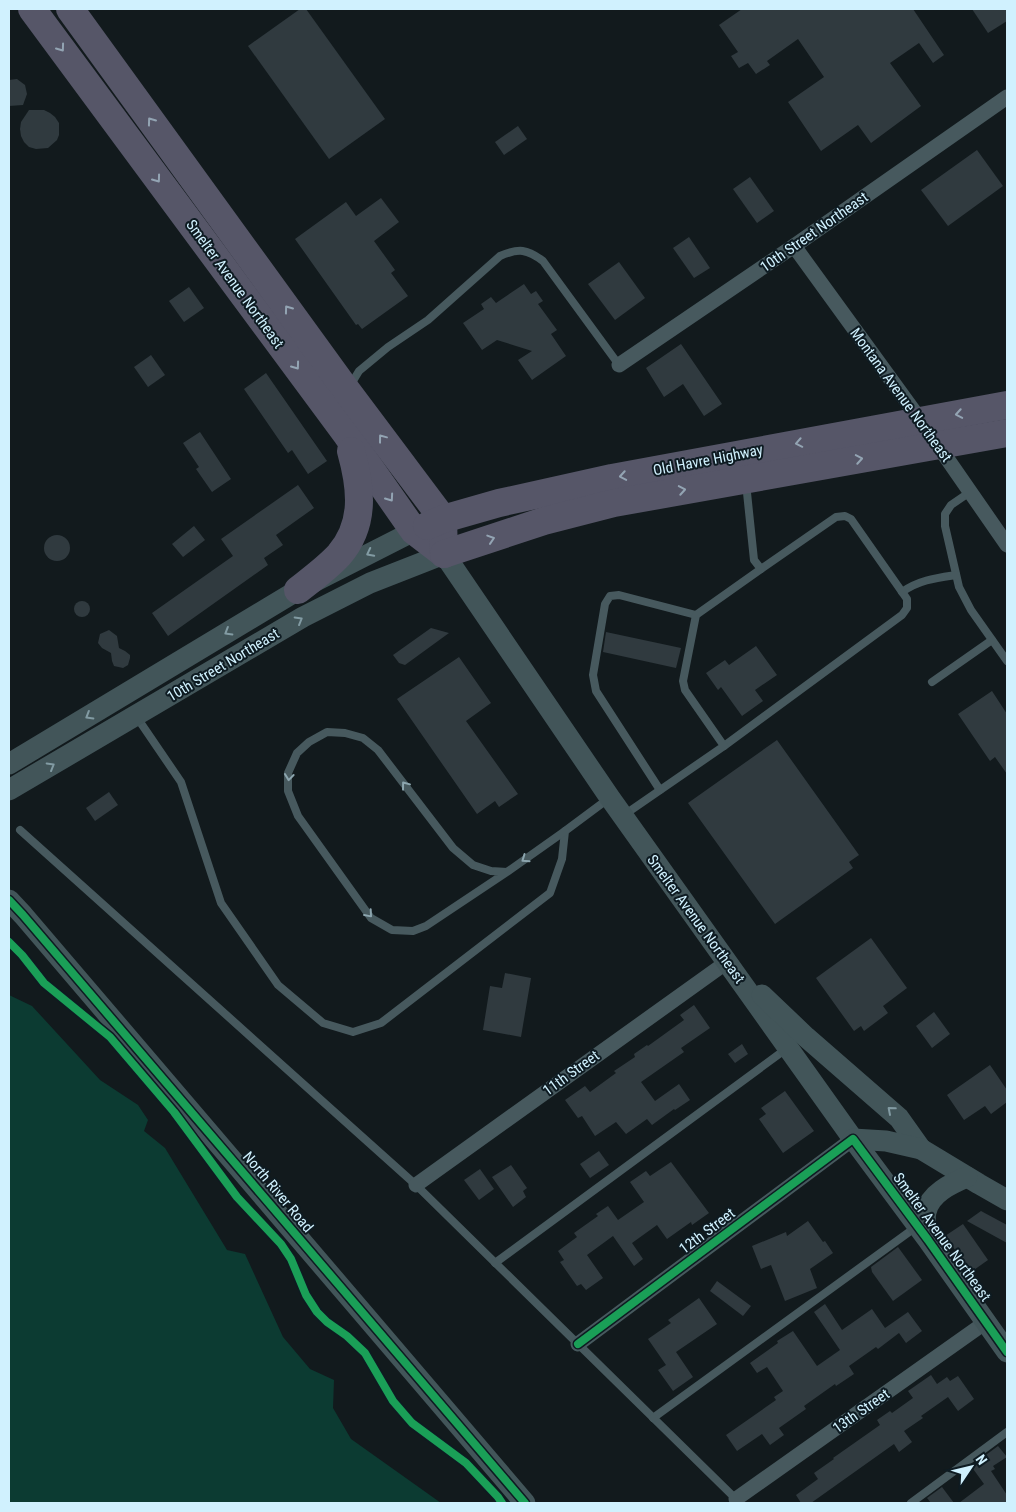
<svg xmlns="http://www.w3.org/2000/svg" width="1016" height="1512" font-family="'Roboto Condensed',sans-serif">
  <rect width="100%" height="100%" fill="#121a1d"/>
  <polygon fill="#0c3b32" points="9,995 32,1006 100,1080 138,1105 148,1120 144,1131 165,1148 227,1250 245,1254 283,1337 310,1369 334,1380 333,1408 351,1439 441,1503 9,1503"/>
  <g fill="#303a3f">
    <polygon points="300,9 306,9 385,119 329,159 248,46"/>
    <polygon points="742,9 913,9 944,55 933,63 919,43 890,63 921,106 871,143 858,125 821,151 788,102 824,77 798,39 767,61 770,65 756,74 748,63 739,68 731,56 738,52 719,25"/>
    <polygon points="972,9 1007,9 1007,21 988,33"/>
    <polygon points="17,79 25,85 27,94 23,105 9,106 9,80"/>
    <polygon points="29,110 44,110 50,113 55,117 59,123 59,135 57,140 48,148 36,149 29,147 24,142 21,136 20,129 21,122"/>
    <polygon points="518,126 527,139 504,155 495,142"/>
    <polygon points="977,150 1003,186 948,226 921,190"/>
    <polygon points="750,177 774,211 757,223 733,189"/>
    <polygon points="381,198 399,222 374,241 395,270 391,273 408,296 362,329 358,324 356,325 295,239 346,202 356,216"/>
    <polygon points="689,237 710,268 694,278 673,248"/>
    <polygon points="619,262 645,298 615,320 588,284"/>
    <polygon points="524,284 531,294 536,291 543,301 538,304 557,330 551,334 566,356 532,380 518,360 532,351 497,340 482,350 463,323 484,309 481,304 491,297 496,303"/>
    <polygon points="189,287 204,308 184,322 169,301"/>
    <polygon points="681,344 722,404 704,416 683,384 664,397 646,368"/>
    <polygon points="151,355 165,375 148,387 134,367"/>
    <polygon points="266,373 327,461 308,474 292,450 288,453 244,389"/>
    <polygon points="200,432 231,479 212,492 196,469 199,467 183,443"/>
    <polygon points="298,485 314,508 276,535 283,545 264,558 268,565 168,636 152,613 233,556 221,539"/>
    <polygon points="194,526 205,540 183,557 172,544"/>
    <circle cx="57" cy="548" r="13"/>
    <circle cx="82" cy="609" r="8"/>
    <polygon points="431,628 449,633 405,665 399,663 393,655"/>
    <polygon points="109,630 117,636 119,648 125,651 130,655 130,658 128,665 123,668 114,666 112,661 111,653 102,648 98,643 100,634"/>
    <polygon points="606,632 681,648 676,668 603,652"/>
    <polygon points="756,646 777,675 755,690 763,701 742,716 721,687 718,690 706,673 725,660 729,665"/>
    <polygon points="459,657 491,703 466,721 518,794 499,807 495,801 477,814 397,699"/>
    <polygon points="992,691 1007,714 1007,774 995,757 990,761 958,714"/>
    <polygon points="777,740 859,855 849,862 853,868 775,924 688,803"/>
    <polygon points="109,792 118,805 95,821 86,808"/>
    <polygon points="871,938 907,988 883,1006 888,1013 864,1031 861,1026 854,1031 816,978"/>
    <polygon points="505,973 531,978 521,1037 483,1030 490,986 502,988"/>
    <polygon points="694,1005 710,1028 681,1048 684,1052 641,1082 655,1101 679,1084 690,1100 675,1110 674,1109 652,1125 647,1119 626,1134 616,1122 595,1136 582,1116 578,1118 565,1100 585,1086 590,1092 616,1073 614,1071 635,1057 634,1054 647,1045 648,1046 684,1020 680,1015"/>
    <polygon points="934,1012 950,1034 932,1048 916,1026"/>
    <polygon points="742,1044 748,1054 735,1063 728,1054"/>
    <polygon points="990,1065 1007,1090 1007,1102 991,1114 985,1106 964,1120 947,1095"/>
    <polygon points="785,1091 814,1131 783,1153 759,1119 766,1114 761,1108"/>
    <polygon points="599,1151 609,1165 590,1178 580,1164"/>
    <polygon points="671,1162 709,1213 692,1225 691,1222 667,1239 657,1225 632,1243 643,1259 634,1266 613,1236 587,1255 603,1278 586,1290 581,1284 577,1286 560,1262 564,1260 558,1251 577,1237 574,1233 598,1216 596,1214 608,1206 618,1220 644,1202 630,1182 646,1171 650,1176"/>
    <polygon points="511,1165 527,1188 523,1191 526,1197 513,1207 492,1177"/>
    <polygon points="480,1169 494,1189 479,1200 464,1180"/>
    <polygon points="981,1211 1007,1225 1007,1243 967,1221"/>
    <polygon points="808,1221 823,1242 825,1241 833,1253 810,1269 817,1288 785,1301 771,1265 761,1269 752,1246 786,1232 787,1236"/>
    <polygon points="963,1224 988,1260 971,1272 945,1236"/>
    <polygon points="898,1247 922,1280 893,1301 872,1272 871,1267"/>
    <polygon points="717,1281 751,1306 743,1316 710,1291"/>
    <polygon points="699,1298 717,1324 676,1352 693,1377 673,1391 658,1370 666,1365 648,1339 671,1323 668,1320"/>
    <polygon points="825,1304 842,1330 872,1309 885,1328 908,1312 922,1331 906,1343 899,1333 878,1349 876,1347 849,1366 854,1374 836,1386 835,1384 804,1406 806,1409 779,1428 784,1435 770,1445 762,1434 737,1451 726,1435 776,1400 774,1397 783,1391 767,1367 757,1373 750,1363 778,1343 777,1341 793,1331 817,1366 840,1350 814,1312"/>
    <polygon points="931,1375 937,1384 947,1377 950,1381 958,1376 974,1399 958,1411 948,1397 921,1416 923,1418 904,1431 912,1442 899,1452 894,1444 811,1503 801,1503 796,1495 818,1479 814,1473 834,1459 833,1458 880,1425 877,1420 890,1411 892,1413 913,1398 908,1391"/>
    <polygon points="998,1446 1007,1457 993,1466 995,1469 991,1471 1007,1495 1007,1503 959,1503 984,1484 971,1466"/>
    <polygon points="942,1487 954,1503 931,1503 927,1498"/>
  </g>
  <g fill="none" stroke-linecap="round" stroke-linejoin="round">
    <g stroke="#47595e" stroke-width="8">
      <path d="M350,386l9,-15 29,-24 40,-27 72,-64c19,-8 27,-7 43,5l76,104"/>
      <polyline points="970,492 951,505 945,514 945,526 959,587 971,610 1007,661"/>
      <path d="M902,592c17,-12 34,-14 54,-17"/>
      <polyline points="932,682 992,640"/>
      <polyline points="136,716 181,782 221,903 278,985 323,1023 353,1032 381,1023 550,893 562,859 565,831 608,799"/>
      <polyline points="724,746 902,615 907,608 907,599 851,519 845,516 836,517 761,569"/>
      <polyline points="660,790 596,691 593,675 605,604 610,596 619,595 696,615"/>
      <polyline points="624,815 724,746 685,690 683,681 696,615 761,569 754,560 746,483"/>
      <polyline points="20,830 416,1185 738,1501"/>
      <polyline points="507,872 426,926 413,931 392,930 371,918 298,816 288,791 288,773 297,753 309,742 327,732 345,733 363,738 378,750 453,848 473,865 491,871 507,872 565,831"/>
      <polyline points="495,1263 786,1049"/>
      <polyline points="653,1418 916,1227"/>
      <polyline points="911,1503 1007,1432"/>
    </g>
    <g stroke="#47595e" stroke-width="15">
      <polyline points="794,246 921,421 1007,545"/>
      <polyline points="619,365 794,246 1007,97"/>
      <polyline points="416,1185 727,962"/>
      <polyline points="578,1344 853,1139"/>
      <polyline points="736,1499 986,1322"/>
    </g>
    <g stroke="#425559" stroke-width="21">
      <polyline points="9,764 298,590 414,531"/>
      <polyline points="9,790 303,617 370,583 444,554 610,798 853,1139 928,1240 1007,1352"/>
      <polyline points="9,900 23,915 525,1503"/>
      <polyline points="762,995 806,1037 899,1118 921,1149"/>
      <polyline points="853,1139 886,1141 921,1149 979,1184 1007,1200"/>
      <path d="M928,1239c-1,-8 -4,-20 -2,-27 4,-19 25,-28 41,-35"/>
    </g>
    <g stroke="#565668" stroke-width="28">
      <polyline points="32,9 347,435 414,531 444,554"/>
      <polyline points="70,9 347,391 443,519 444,554"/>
      <polyline points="427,526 443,519 499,503 612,478 1007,405"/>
      <polyline points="444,554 544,521 614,503 1007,433"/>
      <path d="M298,590c14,-11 29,-22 41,-35 27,-31 22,-68 12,-104"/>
    </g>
    <defs>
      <g id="cycleway">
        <polyline points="9,900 23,915 525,1503"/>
        <polyline points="9,942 22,955 44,983 110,1037 174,1112 237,1197 281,1244 291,1259 306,1295 317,1312 327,1322 347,1336 365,1353 393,1401 412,1423 466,1463 498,1497 502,1503"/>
        <polyline points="578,1344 853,1139 928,1240 1007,1352"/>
      </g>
    </defs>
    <use href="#cycleway" stroke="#0e1b22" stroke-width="11"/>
    <use href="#cycleway" stroke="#1a9f57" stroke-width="8"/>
  </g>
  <defs><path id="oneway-chevron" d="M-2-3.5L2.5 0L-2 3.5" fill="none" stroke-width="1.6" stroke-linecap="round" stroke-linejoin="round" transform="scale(1.25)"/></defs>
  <g stroke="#93a4b3">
    <use href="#oneway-chevron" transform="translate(61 48) rotate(54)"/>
    <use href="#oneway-chevron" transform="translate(151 121) rotate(-126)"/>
    <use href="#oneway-chevron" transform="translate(157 179) rotate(54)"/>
    <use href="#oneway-chevron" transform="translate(288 309) rotate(-126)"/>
    <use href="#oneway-chevron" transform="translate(296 366) rotate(54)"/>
    <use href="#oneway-chevron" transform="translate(959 414) rotate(170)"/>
    <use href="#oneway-chevron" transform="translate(382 438) rotate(-127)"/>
    <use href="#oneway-chevron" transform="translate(799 443) rotate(169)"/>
    <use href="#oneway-chevron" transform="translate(859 459) rotate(-10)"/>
    <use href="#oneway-chevron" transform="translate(623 476) rotate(170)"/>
    <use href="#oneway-chevron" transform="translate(682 490) rotate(-10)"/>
    <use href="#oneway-chevron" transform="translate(390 498) rotate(55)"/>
    <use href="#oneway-chevron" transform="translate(491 539) rotate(-18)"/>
  </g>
  <g stroke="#829ba3">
    <use href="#oneway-chevron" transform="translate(370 553) rotate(153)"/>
    <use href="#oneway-chevron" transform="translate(299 620) rotate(-30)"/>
    <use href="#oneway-chevron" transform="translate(228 632) rotate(149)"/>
    <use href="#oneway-chevron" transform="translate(89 716) rotate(149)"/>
    <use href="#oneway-chevron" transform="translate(51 766) rotate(-30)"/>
    <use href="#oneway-chevron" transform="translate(891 1110) rotate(-139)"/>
  </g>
  <g stroke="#8ca5ae">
    <use href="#oneway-chevron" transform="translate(289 777) rotate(96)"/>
    <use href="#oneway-chevron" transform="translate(405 785) rotate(-127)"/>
    <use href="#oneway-chevron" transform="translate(525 859) rotate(145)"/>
    <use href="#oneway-chevron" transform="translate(369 914) rotate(49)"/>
  </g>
  <g text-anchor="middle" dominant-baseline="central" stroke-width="4" stroke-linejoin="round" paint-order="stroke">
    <g font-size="15" fill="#d0f1fe" stroke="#0e1b22">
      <text transform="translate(814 232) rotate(-35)">10th Street Northeast</text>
      <text transform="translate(235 284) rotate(54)">Smelter Avenue Northeast</text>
      <text transform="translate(901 395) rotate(54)">Montana Avenue Northeast</text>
      <text transform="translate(708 460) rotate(-11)">Old Havre Highway</text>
      <text transform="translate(223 665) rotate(-31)">10th Street Northeast</text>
      <text transform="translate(696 919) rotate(54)">Smelter Avenue Northeast</text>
      <text transform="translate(571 1073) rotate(-36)">11th Street</text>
      <text transform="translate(278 1192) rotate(50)">North River Road</text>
      <text transform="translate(707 1231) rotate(-37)">12th Street</text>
      <text transform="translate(942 1237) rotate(54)">Smelter Avenue Northeast</text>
      <text transform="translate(861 1411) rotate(-35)">13th Street</text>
    </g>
  </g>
  <rect width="1016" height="1512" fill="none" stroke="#d0f1fe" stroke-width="20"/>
  <g transform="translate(971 1467) rotate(55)" stroke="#0e1b22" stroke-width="4" paint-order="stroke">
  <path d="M0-4L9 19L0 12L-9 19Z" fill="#d0f1fe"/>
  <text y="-8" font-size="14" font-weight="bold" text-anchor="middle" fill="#d0f1fe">N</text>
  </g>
</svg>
